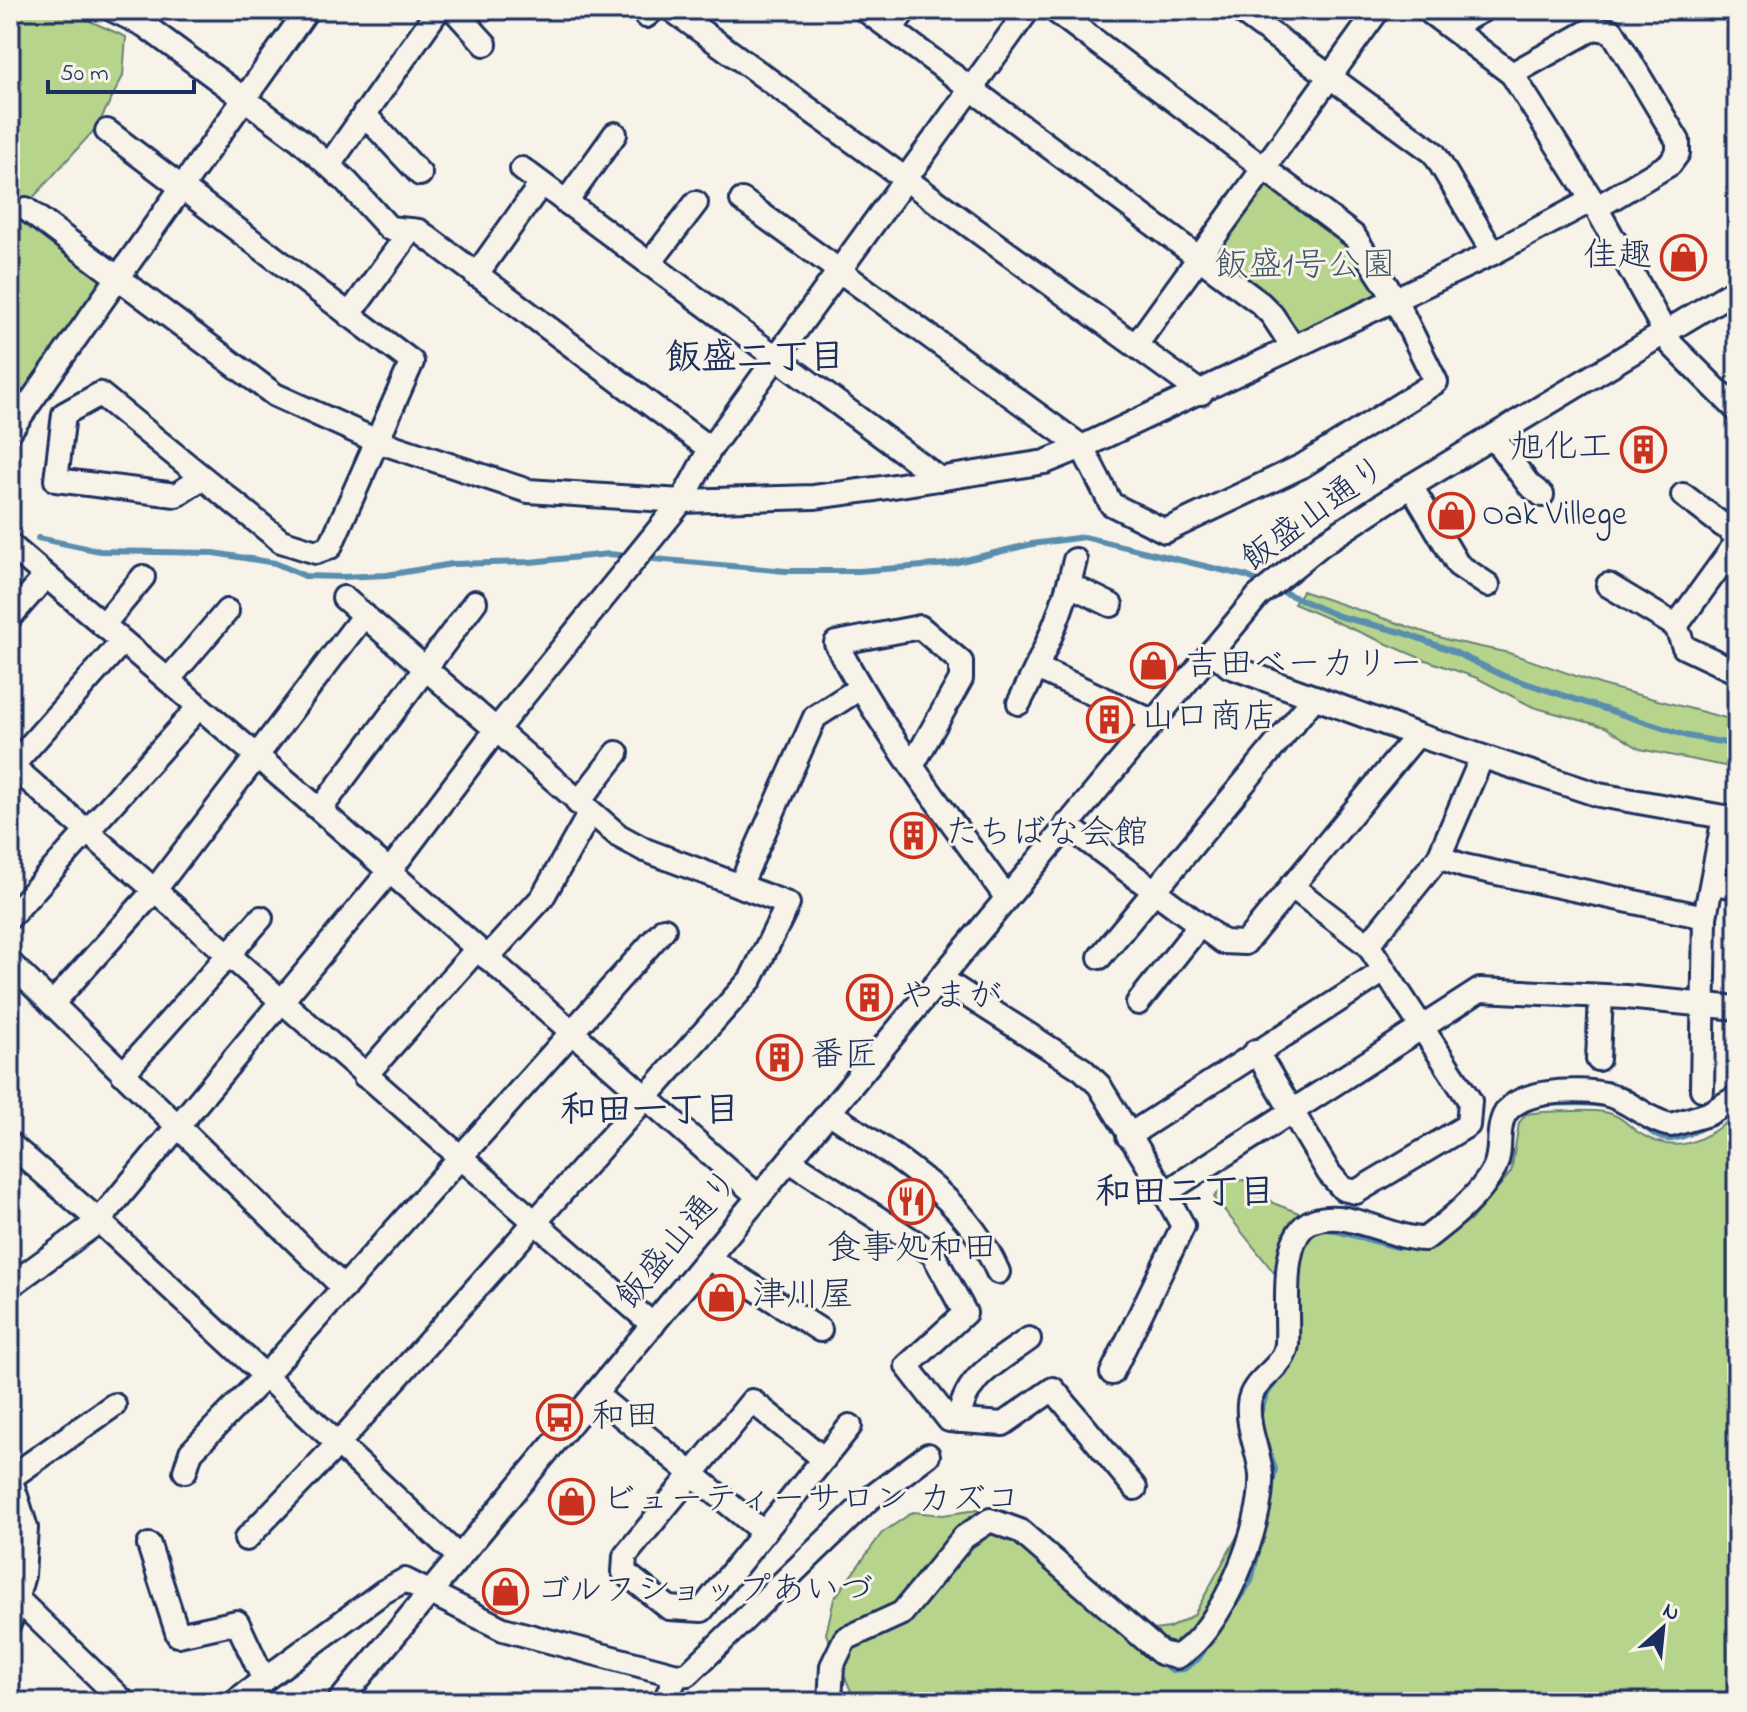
<svg xmlns="http://www.w3.org/2000/svg" width="1747" height="1712" font-family="'Indie Flower','Klee One',sans-serif">
  <rect width="100%" height="100%" fill="#f7f3e8"/>
  <filter id="ink" filterUnits="userSpaceOnUse"><feTurbulence type="fractalNoise" baseFrequency=".0125" numOctaves="2"/><feDisplacementMap in="SourceGraphic" scale="16" xChannelSelector="R" yChannelSelector="G"/><feConvolveMatrix kernelMatrix="1 2 1 2 8 2 1 2 1" color-interpolation-filters="sRGB"/></filter>
  <g filter="url(#ink)">
    <g fill="#b7d48d" stroke="#698276" stroke-width="2">
      <polygon points="10,10 65,10 126,37 123,76 97,127 21,211 114,281 10,426"/>
      <polygon points="1267,176 1342,231 1389,297 1294,341 1208,258"/>
      <polygon points="1302,591 1448,640 1509,653 1605,686 1737,721 1737,763 1724,766 1640,749 1605,727 1533,707 1477,678 1420,658 1294,604"/>
      <path d="M1542,1112c20,0 43,-3 62,0 14,2 22,11 32,19 41,28 66,9 101,-16v587h-887l1,-11 -25,-57 8,-35 48,-66 31,-21 30,3 34,-5 35,9 61,42 81,69 15,-2 25,-13 45,-82 20,-62 -11,-58 40,-71 -9,-63 -65,-82 13,-15 17,-2 29,23 49,19 87,11 61,-12 41,-49 8,-49 7,-9z"/>
    </g>
    <g fill="none" stroke-linecap="round" stroke-linejoin="round">
      <g stroke="#5a8eae" stroke-width="6">
        <polyline points="38,538 100,551 214,553 275,563 305,576 341,577 387,575 452,564 530,562 609,554 628,556"/>
        <polyline points="643,558 786,571 859,571 949,564 1032,544 1084,537 1246,576 1265,584"/>
        <polyline points="1276,589 1338,616 1401,632 1450,650 1504,676 1687,736 1737,745"/>
        <path d="M1543,1104c22,0 54,-4 74,5 44,21 36,48 93,14"/>
        <polyline points="1504,1170 1510,1161 1510,1143"/>
        <polyline points="1325,1228 1397,1247 1426,1248"/>
        <polyline points="1258,1420 1266,1395 1279,1377"/>
        <polyline points="1263,1435 1275,1469 1270,1493"/>
        <polyline points="1153,1659 1171,1670 1184,1669 1198,1659 1251,1581 1259,1547"/>
      </g>
      <defs>
        <g id="minor">
          <polyline points="113,10 144,25 300,140 346,181 389,228 419,231 710,449"/>
          <polyline points="454,10 485,44"/>
          <polyline points="672,10 1201,393"/>
          <polyline points="865,10 1260,303 1272,315 1293,347"/>
          <polyline points="1239,10 1434,153 1493,253"/>
          <polyline points="1427,10 1512,74 1592,200 1672,345 1737,410"/>
          <polyline points="646,16 653,10"/>
          <polyline points="1451,27 1483,10"/>
          <polyline points="891,29 905,10"/>
          <polyline points="1512,74 1594,28 1612,31 1678,141 1678,153 1670,164 1596,208"/>
          <polyline points="364,114 420,174"/>
          <polyline points="107,131 412,362 330,547 316,552 281,541 100,394 64,414 56,480 176,495 202,478"/>
          <polyline points="329,165 438,10"/>
          <polyline points="522,169 940,479"/>
          <polyline points="742,200 1082,447 1111,504 1165,531 1302,466 1436,382 1395,299 1354,236 1054,10"/>
          <polyline points="566,202 615,134"/>
          <polyline points="26,209 275,395 377,441 528,491 682,501 814,497 875,489 1045,462 1082,447 1493,253 1592,200"/>
          <polyline points="649,264 696,203"/>
          <polyline points="476,275 541,184"/>
          <polyline points="349,315 411,230"/>
          <polyline points="1136,345 1378,10"/>
          <polyline points="10,431 307,10"/>
          <polyline points="1493,437 1529,485 1542,495"/>
          <polyline points="1411,486 1458,565 1488,585"/>
          <polyline points="1683,495 1737,536"/>
          <polyline points="1737,542 1676,626 1684,647 1737,672"/>
          <polyline points="10,545 320,810 759,1197"/>
          <polyline points="1070,585 1111,605"/>
          <polyline points="1608,585 1676,626"/>
          <polyline points="10,617 45,577"/>
          <polyline points="103,625 143,577"/>
          <polyline points="1212,651 1229,666 1417,735 1599,795 1724,817 1705,917 1702,1089"/>
          <polyline points="1037,668 1152,721"/>
          <polyline points="168,680 227,611"/>
          <path d="M1019,703c23,-45 45,-93 56,-143"/>
          <polyline points="10,764 653,1325"/>
          <polyline points="12,766 122,642"/>
          <path d="M912,766l49,-87v-17l-41,-35 -84,16c47,91 111,171 170,254"/>
          <polyline points="578,803 617,753"/>
          <polyline points="320,810 475,602"/>
          <polyline points="1066,825 1223,942 1245,943 1417,735"/>
          <polyline points="1439,857 1464,866 1705,917"/>
          <polyline points="1712,883 1737,887"/>
          <polyline points="740,886 815,717 860,688"/>
          <polyline points="10,917 199,707"/>
          <polyline points="1368,945 1439,857 1482,757"/>
          <polyline points="1100,957 1315,697"/>
          <polyline points="487,958 542,898 590,813"/>
          <polyline points="10,963 344,1288"/>
          <polyline points="940,978 1082,1069 1099,1085 1165,1193 1480,990 1626,997 1737,1008"/>
          <polyline points="1138,1003 1200,925"/>
          <polyline points="52,1004 154,891 364,615"/>
          <polyline points="1256,1051 1329,1173 1343,1189 1356,1192 1468,1125 1470,1101 1368,945 1291,886"/>
          <polyline points="1598,1059 1601,996"/>
          <polyline points="123,1074 261,918"/>
          <polyline points="365,1076 477,949"/>
          <path d="M829,1112c65,45 137,85 169,160"/>
          <polyline points="1128,1136 1384,971"/>
          <polyline points="10,1144 99,1221 459,1557"/>
          <polyline points="790,1161 933,1254 965,1313 907,1366 949,1420 1003,1424 1053,1389 1135,1488"/>
          <polyline points="708,1258 820,1330"/>
          <polyline points="10,1286 99,1221 389,872 496,730 682,501 710,449 1028,10"/>
          <polyline points="1112,1373 1183,1226 1165,1193"/>
          <polyline points="595,1394 763,1532"/>
          <path d="M959,1421c4,-43 37,-58 70,-82"/>
          <path d="M824,1459l-72,-58 -127,155 -1,16 45,36 33,2c48,-62 99,-122 148,-184"/>
          <polyline points="185,1471 191,1452 264,1377 664,929"/>
          <polyline points="10,1477 26,1528 23,1575 10,1622"/>
          <polyline points="10,1478 114,1405"/>
          <polyline points="246,1539 337,1445 751,979 788,904 645,850 619,836 344,598"/>
          <polyline points="149,1545 178,1635 237,1622 264,1680"/>
          <polyline points="10,1592 124,1702"/>
          <polyline points="234,1702 383,1592 405,1580 503,1629 677,1675 688,1674 868,1500 928,1455"/>
          <polyline points="339,1702 1258,596 1322,544 1411,486 1737,289"/>
          <polyline points="664,1702 677,1675"/>
          <path d="M830,1702l2,-36 13,-27 57,-26 62,-76 26,-17 30,11 141,122 15,4c45,-23 88,-133 85,-182 -2,-25 -14,-45 -12,-71 2,-25 36,-35 38,-60 2,-31 -9,-111 26,-123 36,-13 77,18 112,18 25,-19 54,-42 69,-70 8,-17 3,-31 8,-48 8,-32 75,-33 103,-27 24,5 42,27 66,31l37,-11 29,-17"/>
        </g>
      </defs>
      <use href="#minor" stroke="#1b2f5e" stroke-width="28"/>
      <use href="#minor" stroke="#f7f3e8" stroke-width="22"/>
    </g>
  </g>
  <defs>
    <symbol id="shop-ring" viewBox="-11 -11 22 22"><circle r="9.5" fill="#f7f3e8" stroke="#c8321e" stroke-width="1.5"/><path d="M-5-2.5h2.3a2.7 3.5 0 0 1 5.4 0H5L5.5 6h-11ZM-1.5-2.5h3a1.5 2.3 0 0 0-3 0Z" fill="#c8321e"/></symbol>
    <symbol id="building-ring" viewBox="-11 -11 22 22"><circle r="9.5" fill="#f7f3e8" stroke="#c8321e" stroke-width="1.5"/><path d="M-4-6H4V6H1V3H-1V6H-4ZM-2.5-4.3h1.7v1.8h-1.7ZM.8-4.3h1.7v1.8H.8ZM-2.5-1h1.7V.8h-1.7ZM.8-1h1.7V.8H.8Z" fill="#c8321e"/></symbol>
    <symbol id="restaurant-ring" viewBox="-11 -11 22 22"><circle r="9.5" fill="#f7f3e8" stroke="#c8321e" stroke-width="1.5"/><path d="M-5-6h1v4h1v-4h1v4h1v-4h1v5L-1.5 .5V6h-2V.5L-5-1ZM5-6V6H3V1.5H1.5Q1.5-4 5-6Z" fill="#c8321e"/></symbol>
    <symbol id="bus-ring" viewBox="-11 -11 22 22"><circle r="9.5" fill="#f7f3e8" stroke="#c8321e" stroke-width="1.5"/><path d="M-5-6H5V4H4V6H2V4H-2V6H-4V4H-5ZM-3.5-4V0h7V-4ZM-3.5 1.2v1.5H-2V1.2ZM2 1.2v1.5H3.5V1.2Z" fill="#c8321e"/></symbol>
  </defs>
  <g fill-rule="evenodd">
    <use href="#shop-ring" x="1658" y="232" width="51" height="51"/>
    <use href="#building-ring" x="1618" y="424" width="51" height="51"/>
    <use href="#shop-ring" x="1426" y="490" width="51" height="51"/>
    <use href="#shop-ring" x="1128" y="640" width="51" height="51"/>
    <use href="#building-ring" x="1084" y="694" width="51" height="51"/>
    <use href="#building-ring" x="888" y="810" width="51" height="51"/>
    <use href="#building-ring" x="844" y="972" width="51" height="51"/>
    <use href="#building-ring" x="754" y="1032" width="51" height="51"/>
    <use href="#restaurant-ring" x="886" y="1176" width="51" height="51"/>
    <use href="#shop-ring" x="696" y="1272" width="51" height="51"/>
    <use href="#bus-ring" x="534" y="1392" width="51" height="51"/>
    <use href="#shop-ring" x="546" y="1476" width="51" height="51"/>
    <use href="#shop-ring" x="480" y="1566" width="51" height="51"/>
  </g>
  <g text-anchor="middle" dominant-baseline="central" stroke-width="6" stroke-linejoin="round" paint-order="stroke">
    <g font-size="34" fill="#1b2f5e" stroke="#f7f3e8" text-anchor="start">
      <text x="1652" y="257" text-anchor="end">佳趣</text>
      <text x="1612" y="449" text-anchor="end">旭化工</text>
      <text x="1482" y="516">Oak Villege</text>
      <text x="1185" y="666">吉田ベーカリー</text>
      <text x="1141" y="719">山口商店</text>
      <text x="945" y="835">たちばな会館</text>
      <text x="900" y="998">やまが</text>
      <text x="810" y="1057">番匠</text>
      <text x="912" y="1250" text-anchor="middle">食事処和田</text>
      <text x="752" y="1297">津川屋</text>
      <text x="591" y="1418">和田</text>
      <text x="602" y="1501">ビューティーサロン カズコ</text>
      <text x="536" y="1592">ゴルフショップあいづ</text>
    </g>
    <g font-size="34" fill="#42586a" stroke="#f7f3e8">
      <text x="1305" y="267">飯盛1号公園</text>
    </g>
    <g font-size="34" fill="#1b2f5e" stroke="#f7f3e8">
      <text transform="translate(1315 515) rotate(-36)">飯盛山通り</text>
      <text transform="translate(679 1240) rotate(-50)">飯盛山通り</text>
    </g>
    <g font-size="36" font-weight="bold" fill="#1b2f5e" stroke="#f7f3e8">
      <text x="755" y="359">飯盛二丁目</text>
      <text x="650" y="1112">和田一丁目</text>
      <text x="1185" y="1194">和田二丁目</text>
    </g>
  </g>
  <rect width="1747" height="1712" fill="none" stroke="#f7f3e8" stroke-width="40"/>
  <rect x="20" y="20" width="1707" height="1672" fill="none" stroke="#1b2f5e" stroke-width="3" filter="url(#ink)"/>
  <g transform="translate(1663 1628) rotate(27)" stroke="#f7f3e8" stroke-width="6" paint-order="stroke">
  <path d="M0-6L14 30L0 20L-14 30Z" fill="#1b2f5e"/>
  <text y="-12" font-size="22" font-weight="bold" text-anchor="middle" fill="#1b2f5e">N</text>
  </g>
  <path d="M48 80v12h146v-12" fill="none" stroke="#1b2f5e" stroke-width="4"/>
  <text x="60" y="80" font-size="24" fill="#1b2f5e" stroke="#f7f3e8" stroke-width="6" paint-order="stroke">50 m</text>
</svg>
